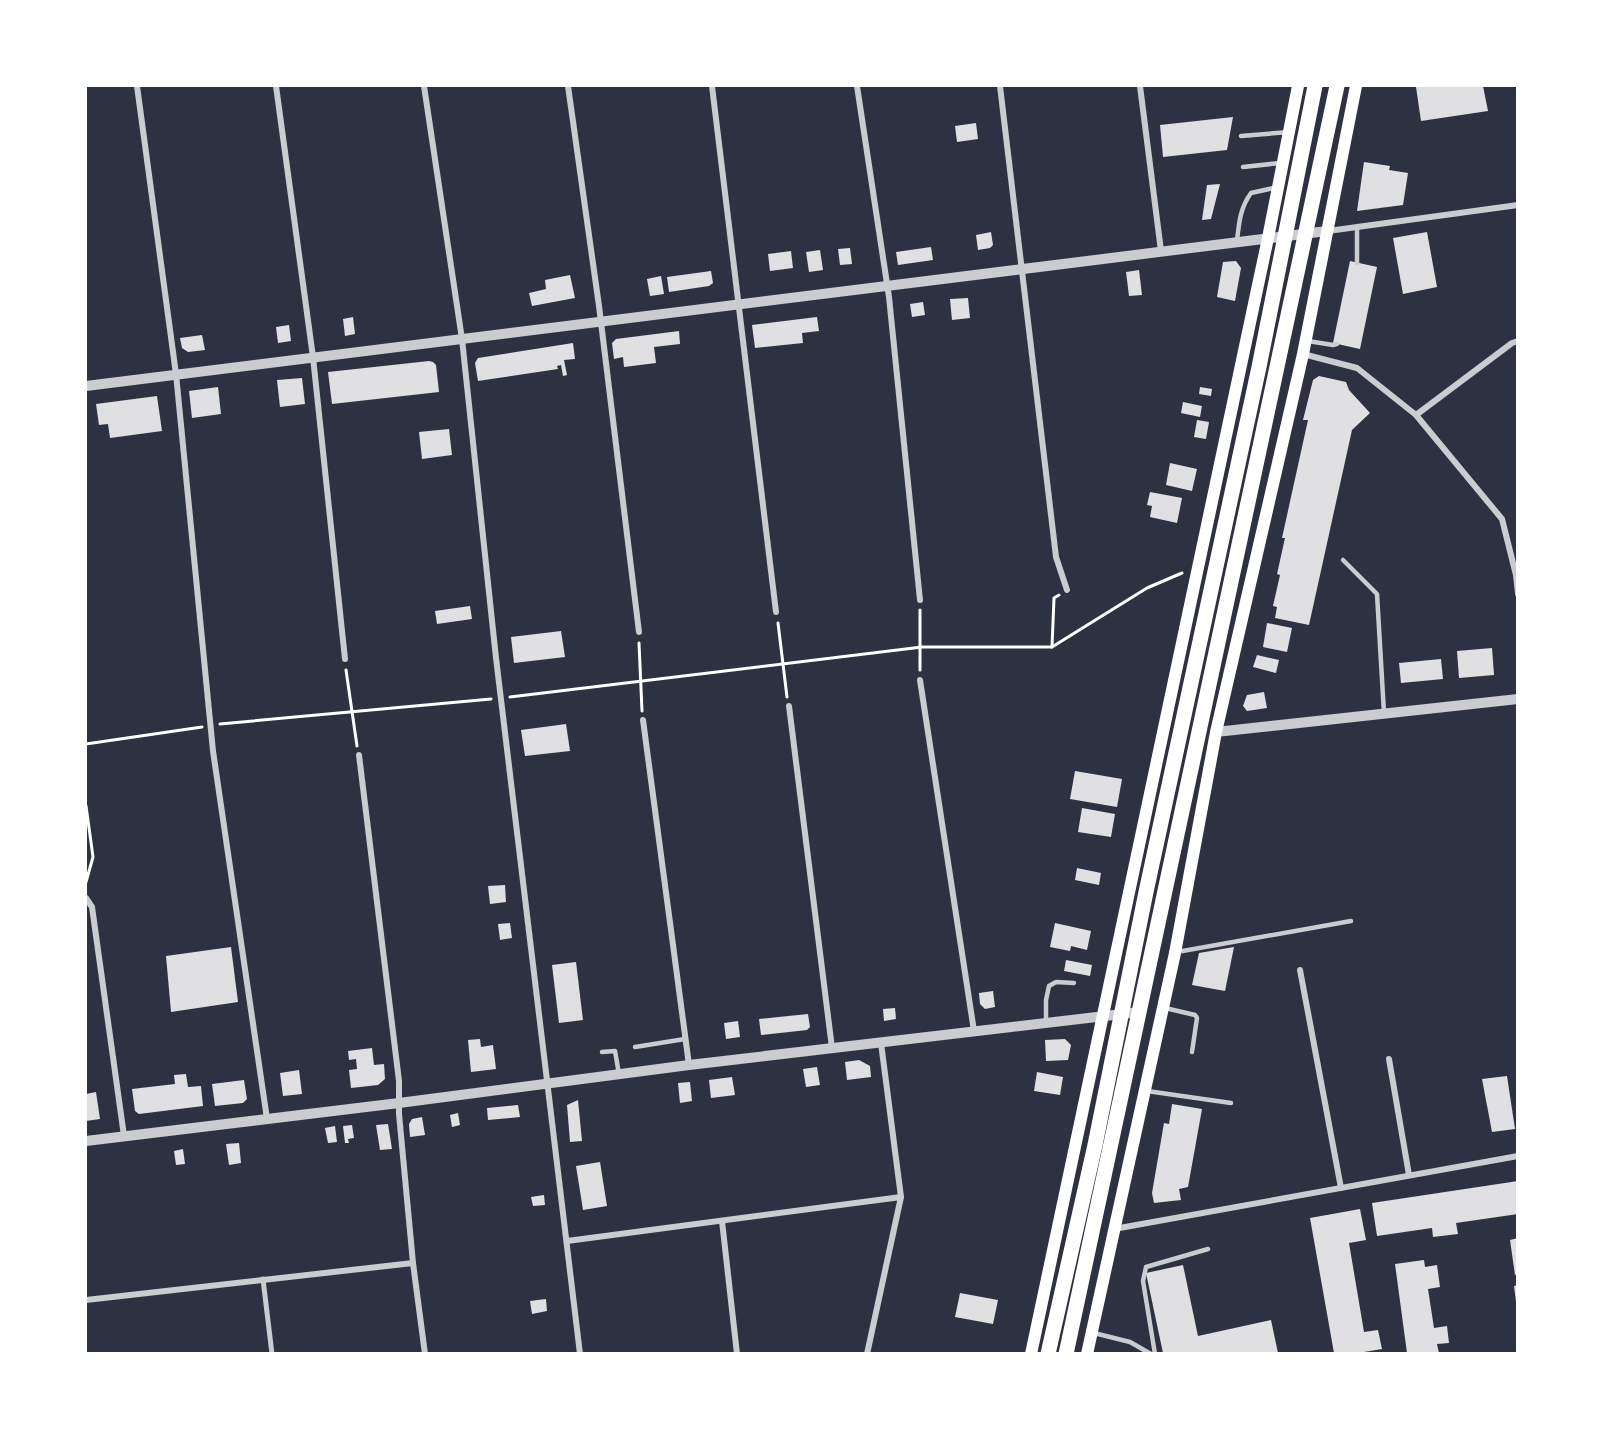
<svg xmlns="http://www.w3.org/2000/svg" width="1603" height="1439" font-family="Arial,sans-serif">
  <rect width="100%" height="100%" fill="#2d3142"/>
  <g fill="#e0e0e3">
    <polygon points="1422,86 1483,86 1488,111 1421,121 1416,87"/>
    <polygon points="1233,117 1227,150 1163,157 1160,125"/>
    <polygon points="976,123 978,139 957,142 955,126"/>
    <polygon points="1364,162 1390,166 1389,170 1408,173 1403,205 1357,211"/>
    <polygon points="1220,184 1211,219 1202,220 1207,185"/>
    <polygon points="991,232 993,245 990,248 978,250 976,235"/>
    <polygon points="1427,232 1437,287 1403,294 1393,238"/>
    <polygon points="931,247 933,260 898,265 896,252"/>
    <polygon points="850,248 852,264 840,265 838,249"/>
    <polygon points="820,250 823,270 809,272 806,252"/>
    <polygon points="791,251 793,268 770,271 768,254"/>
    <polygon points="1236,261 1241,268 1235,301 1217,297 1223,262"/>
    <polygon points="1350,261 1377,267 1360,349 1333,343"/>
    <polygon points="1139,270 1142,295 1129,296 1126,272"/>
    <polygon points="711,271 713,283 709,286 669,292 667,277"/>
    <polygon points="570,275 575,298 532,306 529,293 546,289 545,280"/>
    <polygon points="661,276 664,294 650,296 647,279"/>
    <polygon points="968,298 970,318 952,320 950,299"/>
    <polygon points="923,302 925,315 912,317 910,304"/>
    <polygon points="353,317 355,334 345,336 343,319"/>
    <polygon points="817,317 819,331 802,333 803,343 755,348 752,325"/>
    <polygon points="289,325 291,341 278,343 276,327"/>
    <polygon points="679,331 680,344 654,347 656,363 624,367 623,357 614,359 612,343 616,339"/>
    <polygon points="202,335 205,350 188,352 182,348 180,338"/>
    <polygon points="573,343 575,359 564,360 567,375 563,376 561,365 557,366 558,369 478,381 475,363 478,358"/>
    <polygon points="429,361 433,362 436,365 439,392 332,404 328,372"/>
    <polygon points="1319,376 1346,382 1349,390 1370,413 1352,430 1309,625 1275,618 1277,607 1273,606 1280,575 1277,574 1285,538 1282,538 1308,420 1303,420 1313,380"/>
    <polygon points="302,378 305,404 280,407 277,380"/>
    <polygon points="218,387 221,414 192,418 189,391"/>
    <polygon points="1200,387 1212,389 1211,396 1199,394"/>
    <polygon points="157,396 162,431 110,438 108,424 99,425 96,404"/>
    <polygon points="1183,402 1202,406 1200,417 1181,413"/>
    <polygon points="1197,420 1209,422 1206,439 1194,437"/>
    <polygon points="449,429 452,455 422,459 419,432"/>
    <polygon points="1170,463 1197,469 1192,491 1166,485"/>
    <polygon points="1150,492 1182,498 1177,523 1150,517 1152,506 1147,505"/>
    <polygon points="470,606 472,619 437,624 435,611"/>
    <polygon points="1267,623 1292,628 1287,652 1263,647"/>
    <polygon points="561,631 565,657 514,663 511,637"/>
    <polygon points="1492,648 1494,675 1459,678 1457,651"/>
    <polygon points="1257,655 1279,660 1276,673 1253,667"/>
    <polygon points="1441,659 1443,679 1401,683 1399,663"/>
    <polygon points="1264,692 1267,708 1247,711 1243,706 1247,695"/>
    <polygon points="566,724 570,751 525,756 521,730"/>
    <polygon points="1075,771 1122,779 1117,807 1070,799"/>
    <polygon points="1082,808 1115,814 1111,837 1078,832"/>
    <polygon points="1077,868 1101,873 1099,885 1075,880"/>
    <polygon points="505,885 506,902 490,904 488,886"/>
    <polygon points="510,923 512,938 500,940 498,924"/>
    <polygon points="1055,923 1091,931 1087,950 1071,946 1070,951 1050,947"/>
    <polygon points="231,947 238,1002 171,1012 166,956"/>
    <polygon points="1234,947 1225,991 1192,985 1199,953"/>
    <polygon points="1066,960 1092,965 1090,976 1064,971"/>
    <polygon points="576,962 583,1020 559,1023 552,965"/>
    <polygon points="993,991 995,1007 985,1009 980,1004 979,993"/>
    <polygon points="895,1008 896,1019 884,1021 883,1009"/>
    <polygon points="808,1014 810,1027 807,1030 761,1035 759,1019"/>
    <polygon points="738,1021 740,1037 726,1039 724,1023"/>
    <polygon points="480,1039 481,1047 493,1045 496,1069 471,1072 468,1040"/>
    <polygon points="1065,1039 1071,1045 1068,1060 1046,1061 1045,1040"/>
    <polygon points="372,1048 374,1065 384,1064 385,1079 378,1085 351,1088 349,1070 357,1069 356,1059 349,1060 348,1051"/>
    <polygon points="859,1060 870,1066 871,1077 847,1080 845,1062"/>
    <polygon points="817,1067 820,1085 806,1087 803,1069"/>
    <polygon points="299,1070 302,1094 283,1096 280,1073"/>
    <polygon points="1037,1072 1063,1077 1060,1095 1034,1091"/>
    <polygon points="186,1074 188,1087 201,1086 203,1106 139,1114 135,1111 132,1089 175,1084 174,1075"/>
    <polygon points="1507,1076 1515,1129 1492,1132 1482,1079"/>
    <polygon points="732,1077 735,1095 711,1098 709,1080"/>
    <polygon points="244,1080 247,1099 243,1103 215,1106 212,1084"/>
    <polygon points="690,1082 692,1101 680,1103 678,1083"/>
    <polygon points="96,1092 100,1119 86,1121 86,1094"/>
    <polygon points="578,1100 582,1141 570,1142 567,1105"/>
    <polygon points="1172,1104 1202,1109 1188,1187 1179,1189 1181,1200 1154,1203 1152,1193 1164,1123 1169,1124"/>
    <polygon points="518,1105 520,1117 488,1120 487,1108"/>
    <polygon points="458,1113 460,1125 452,1127 450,1115"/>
    <polygon points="422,1117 425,1135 410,1137 409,1124 412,1119"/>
    <polygon points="388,1124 392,1149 380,1150 376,1125"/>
    <polygon points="352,1125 354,1138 348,1139 349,1143 345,1143 343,1126"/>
    <polygon points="335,1126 337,1142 328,1143 325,1128"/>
    <polygon points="239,1143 241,1163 229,1165 226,1144"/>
    <polygon points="183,1149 185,1164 176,1165 174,1151"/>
    <polygon points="600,1162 607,1206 583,1210 576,1166"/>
    <polygon points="1518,1181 1518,1214 1456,1223 1458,1234 1433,1237 1432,1228 1377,1236 1372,1203"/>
    <polygon points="544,1195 545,1205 533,1206 531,1197"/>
    <polygon points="1360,1209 1366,1240 1349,1243 1364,1332 1378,1330 1382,1349 1364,1352 1364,1353 1334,1353 1310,1218"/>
    <polygon points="1518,1238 1518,1274 1515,1275 1510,1240"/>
    <polygon points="1424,1260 1425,1267 1437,1265 1440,1287 1428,1289 1434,1328 1447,1326 1449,1343 1437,1344 1439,1353 1407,1353 1395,1264"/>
    <polygon points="1183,1265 1198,1336 1271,1320 1278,1353 1163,1353 1146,1273"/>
    <polygon points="1518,1285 1518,1302 1516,1302 1514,1286"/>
    <polygon points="960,1293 998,1300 993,1324 955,1317"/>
    <polygon points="546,1299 547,1311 532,1314 530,1301"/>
  </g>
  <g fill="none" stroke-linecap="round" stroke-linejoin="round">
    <g stroke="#fff" stroke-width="3">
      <polyline points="778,623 787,697"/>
      <polyline points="639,643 642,711"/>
      <polyline points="1052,647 1054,598 1059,595"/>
      <polyline points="346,670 357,746"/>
      <polyline points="920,670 920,610"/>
      <polyline points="510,697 922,647 1052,647 1147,588 1182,573"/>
      <polyline points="220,724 491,699"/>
      <polyline points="86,744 202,727"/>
      <polyline points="86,806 93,857 86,882"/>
    </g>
    <g stroke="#caccd0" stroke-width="4.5">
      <polyline points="1241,136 1289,132"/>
      <polyline points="1243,167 1280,163"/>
      <path d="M1237,241c2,-18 3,-33 14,-48l27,-6"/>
      <polyline points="1357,263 1357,227"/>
      <polyline points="1308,341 1333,345 1337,344"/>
      <polyline points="1343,560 1377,594 1384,713"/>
      <polyline points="1177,952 1351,921"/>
      <polyline points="1165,1008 1195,1015 1197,1018 1192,1052"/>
      <polyline points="1046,1023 1046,1000 1049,986 1056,982 1074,983"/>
      <polyline points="635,1047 685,1039"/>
      <polyline points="602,1052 615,1051 619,1074"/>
      <polyline points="1147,1091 1231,1103"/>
      <polyline points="1094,1333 1130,1342 1151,1354"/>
      <polyline points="1155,1354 1143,1281 1146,1267 1208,1249"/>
    </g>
    <polyline stroke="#caccd0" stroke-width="5" points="263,1279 272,1354"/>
    <g stroke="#caccd0" stroke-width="6">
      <polyline points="137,86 176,374 213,751 267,1119"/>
      <polyline points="276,86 313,357 345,659"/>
      <polyline points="424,86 462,339 496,658 580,1354"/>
      <polyline points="568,86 599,306 639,632"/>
      <polyline points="712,86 776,612"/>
      <polyline points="857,86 889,297 920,600"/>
      <polyline points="1000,86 1056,557 1067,590"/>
      <polyline points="1140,86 1161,251"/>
      <polyline points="1328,231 1518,205"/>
      <polyline points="1303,354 1357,368 1416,415 1502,519 1516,575 1518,594"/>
      <polyline points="1416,415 1512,343 1518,341"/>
      <polyline points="920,680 974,1031"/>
      <polyline points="789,706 832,1048"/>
      <polyline points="643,720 689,1065"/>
      <polyline points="359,755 399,1081 399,1114 413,1263 425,1354"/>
      <polyline points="86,898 92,907 124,1136"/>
      <polyline points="1300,970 1341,1188"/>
      <polyline points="1389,1059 1409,1175"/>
      <polyline points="722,1221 737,1354"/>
      <polyline points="1114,1229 1518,1156"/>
      <polyline points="567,1241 901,1197"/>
      <polyline points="86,1300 413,1263"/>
      <polyline points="867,1354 901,1197 881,1043"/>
    </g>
    <g stroke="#caccd0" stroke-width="10">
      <polyline points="86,386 1327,231"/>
      <polyline points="1216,732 1518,699"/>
      <polyline points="86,1141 399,1103 689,1065 1139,1012"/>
    </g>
    <g stroke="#fff" stroke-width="12">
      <polyline points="1031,1354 1268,238 1298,86"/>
      <polyline points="1087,1354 1175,953 1216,732 1303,354 1356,86"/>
    </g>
    <g stroke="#fff" stroke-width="15">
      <polyline points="1048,1354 1095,1145 1146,892 1259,367 1315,86"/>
      <polyline points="1066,1354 1337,86"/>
    </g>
  </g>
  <rect width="1603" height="1439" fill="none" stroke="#ffffff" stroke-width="174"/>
</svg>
